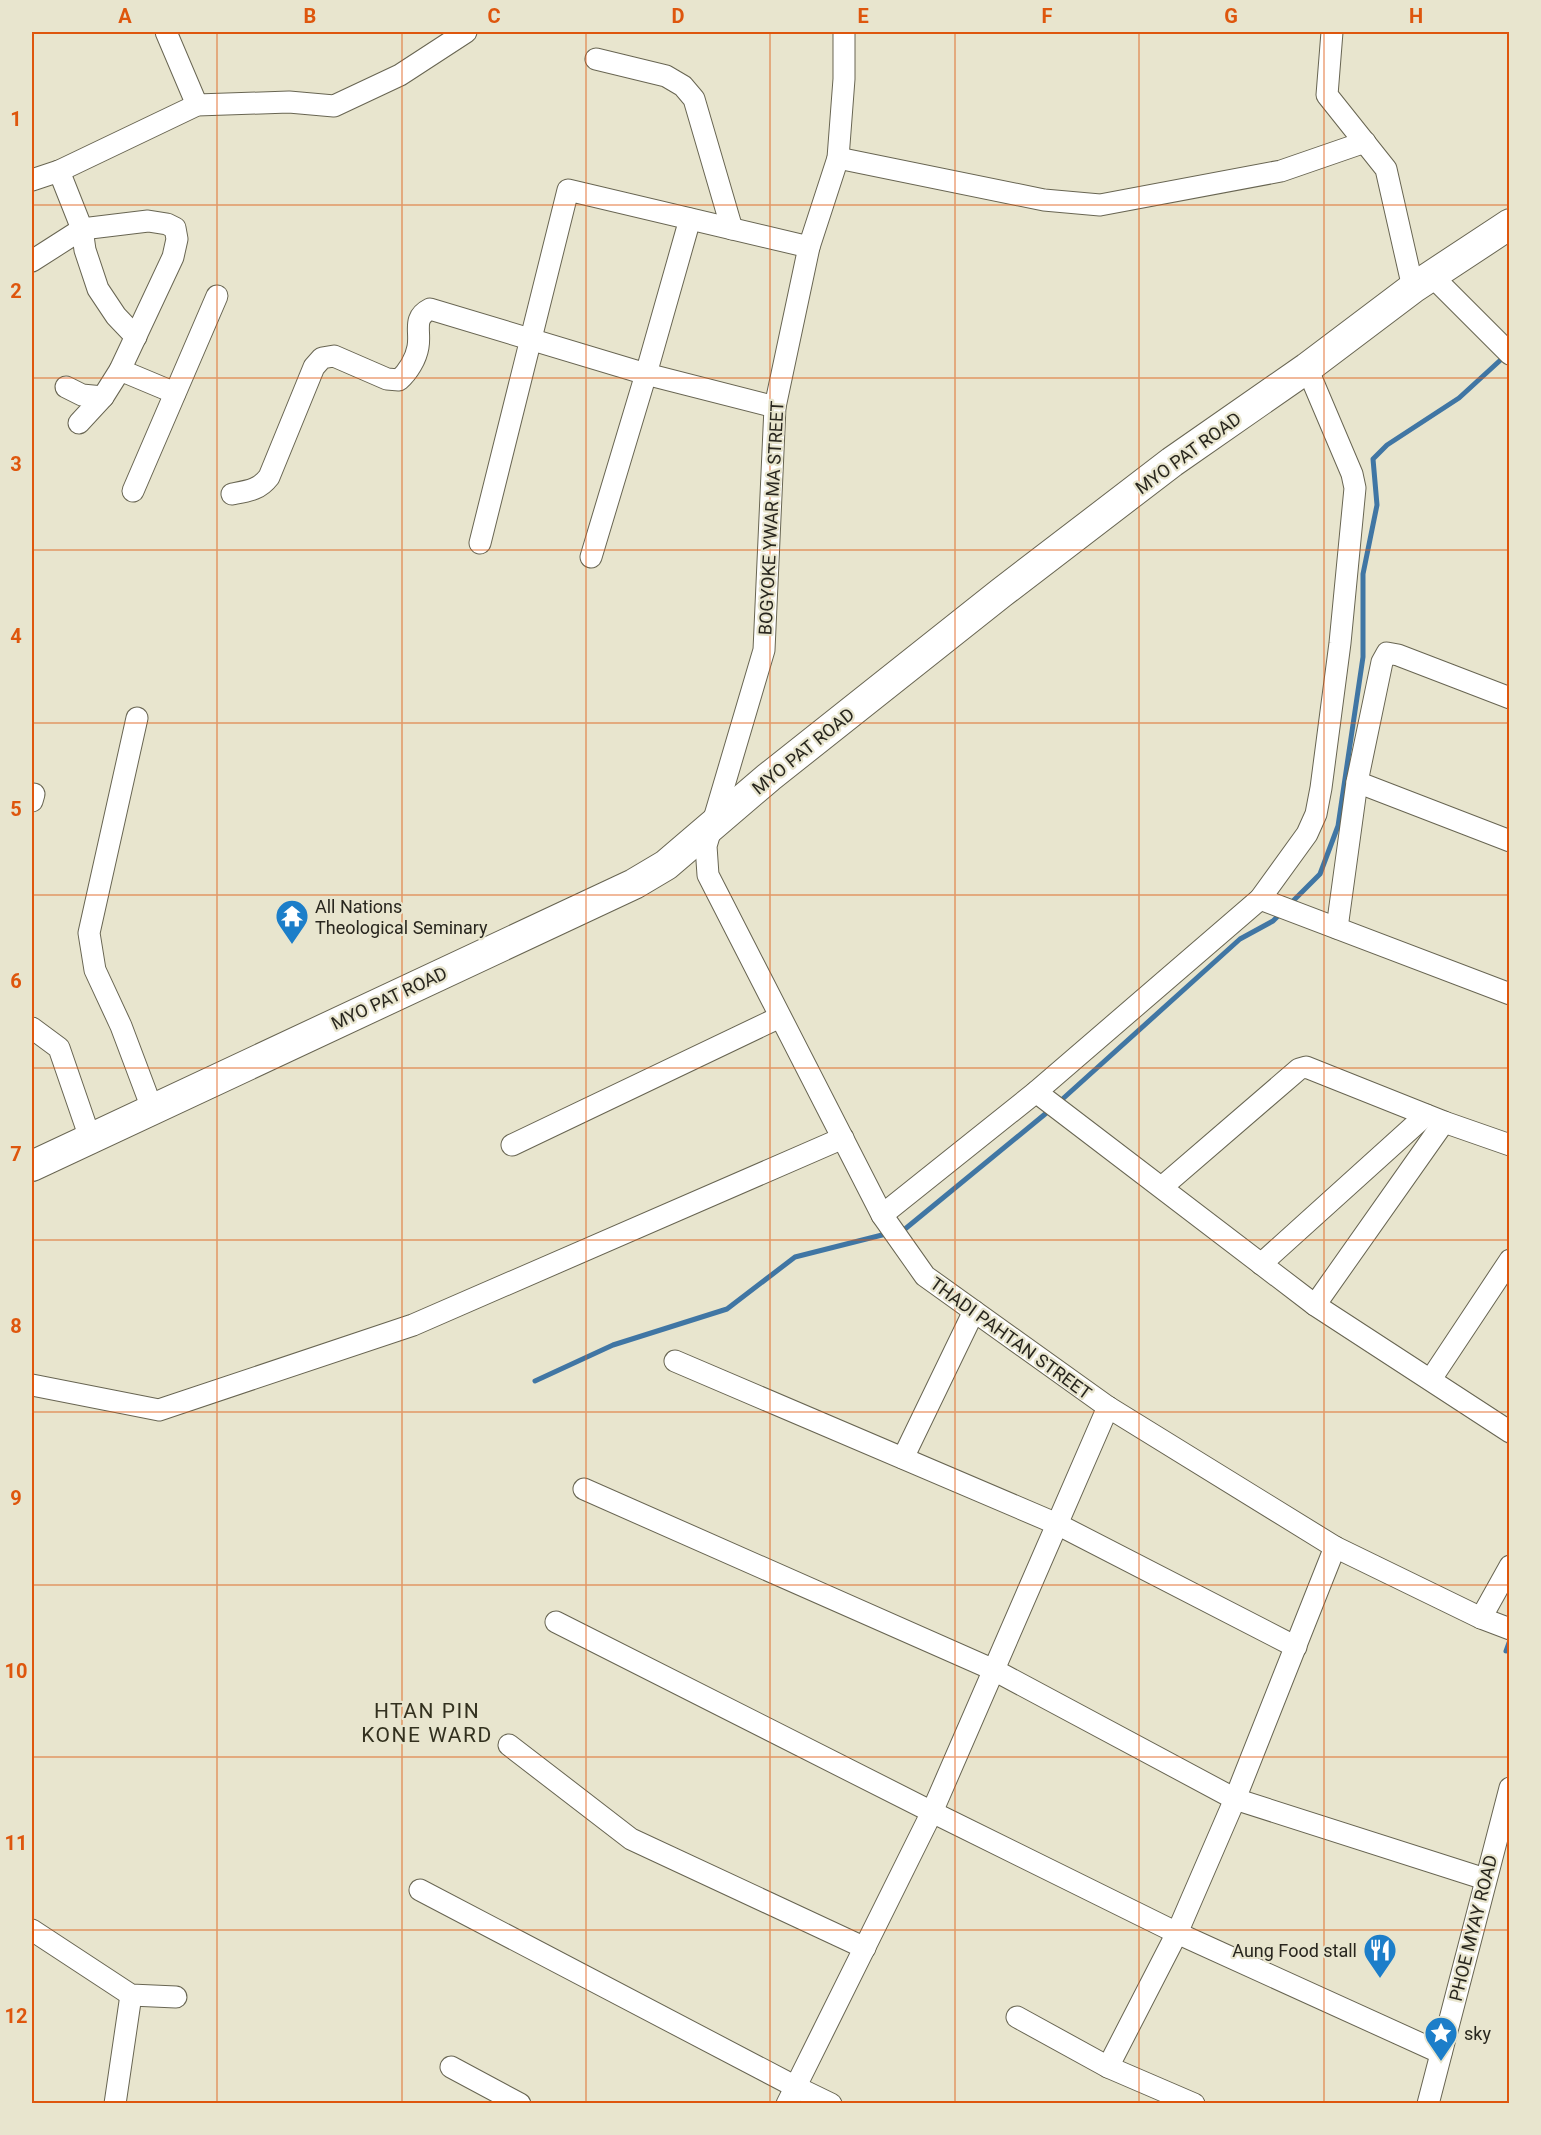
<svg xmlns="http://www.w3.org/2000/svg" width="1541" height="2135" font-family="Roboto,sans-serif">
  <rect width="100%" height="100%" fill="#e8e5ce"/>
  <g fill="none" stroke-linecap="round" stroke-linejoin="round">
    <g stroke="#4076a4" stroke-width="5">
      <polyline points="1289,905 1320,874 1338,826 1363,657 1363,574 1377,505 1373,459 1387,445 1459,398 1506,355"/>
      <polyline points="1057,1104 1240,939 1273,921 1282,912"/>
      <polyline points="899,1231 905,1229 1050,1110"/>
      <polyline points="535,1381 613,1345 727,1309 795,1257 890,1233"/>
      <polyline points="1506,1651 1510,1640"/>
    </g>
    <defs>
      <g id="street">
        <polyline points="166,32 197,105"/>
        <polyline points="844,32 844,79 838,158 809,247 775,407 764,650 706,846 708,875 882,1215 925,1276 1108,1407 1335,1547 1481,1618 1510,1629"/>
        <polyline points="1332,32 1327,95 1386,169 1413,288"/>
        <polyline points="596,59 666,76 683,86 694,99 732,229"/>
        <polyline points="838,158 1044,200 1100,205 1281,171 1365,142"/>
        <polyline points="59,171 82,229 85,250 98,289 116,316 136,337"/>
        <polyline points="32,180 59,171 197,105 289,102 334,106 400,75 466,32"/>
        <polyline points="32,261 82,229 148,221 167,224 175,228 177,239 173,257 120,370 103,397 79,423"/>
        <polyline points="1432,276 1510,354"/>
        <polyline points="120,370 175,393"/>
        <polyline points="66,387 82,395 103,397"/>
        <polyline points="133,491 217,296"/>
        <path d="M232,494c16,-3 27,-4 37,-17l45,-110 8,-9 12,-2 53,23 12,1c9,-8 17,-21 19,-33 3,-16 -6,-29 12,-38l216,65 129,33"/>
        <polyline points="480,543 568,190 809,247"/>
        <polyline points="591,557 646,374 690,219"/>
        <polyline points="137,718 89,933 95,970 121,1026 153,1111"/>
        <polyline points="1357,782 1510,841"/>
        <polyline points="32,801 34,794"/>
        <polyline points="1260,899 1510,994"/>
        <polyline points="1337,928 1357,782 1382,662 1387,653 1398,655 1510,698"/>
        <polyline points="32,1028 59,1048 90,1138"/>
        <polyline points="1036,1092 1315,1305 1510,1432"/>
        <polyline points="512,1145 780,1017"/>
        <polyline points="1162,1187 1299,1069 1306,1067 1444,1122 1510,1145"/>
        <polyline points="882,1215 1036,1092 1260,899 1307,834 1316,814 1321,788 1340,643 1355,488 1352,474 1307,368"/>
        <polyline points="1261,1264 1426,1115"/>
        <polyline points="1315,1305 1444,1122"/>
        <polyline points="675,1361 1057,1524 1296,1647"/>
        <polyline points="1431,1379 1510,1260"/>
        <polyline points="32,1385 159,1410 413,1325 843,1138"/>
        <polyline points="903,1458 974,1311"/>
        <polyline points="584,1489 994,1670 1235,1799 1485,1879"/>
        <polyline points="1481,1618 1510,1566"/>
        <polyline points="556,1622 932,1812 1177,1933 1441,2053"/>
        <polyline points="509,1745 631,1839 865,1948"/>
        <polyline points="420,1890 796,2087 831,2104"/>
        <polyline points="32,1930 131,1995 176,1997"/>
        <polyline points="1017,2017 1108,2067 1194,2104"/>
        <polyline points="451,2067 520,2104"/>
        <polyline points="1108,2067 1177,1933 1235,1799 1335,1547"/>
        <polyline points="115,2104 131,1995"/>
        <polyline points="787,2104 932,1812 1108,1407"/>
        <polyline points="1428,2104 1510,1788"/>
      </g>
      <polyline id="secondary" points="32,1166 634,884 666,865 769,777 1001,593 1172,462 1307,368 1413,288 1510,224"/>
    </defs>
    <use href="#street" stroke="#686552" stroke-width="23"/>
    <use href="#secondary" stroke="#686552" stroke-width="32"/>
    <use href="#street" stroke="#fff" stroke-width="21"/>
    <use href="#secondary" stroke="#fff" stroke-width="30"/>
  </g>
  <path fill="none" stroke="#de560d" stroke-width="1.5" stroke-opacity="0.55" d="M217,32v2072M402,32v2072M586,32v2072M770,32v2072M955,32v2072M1139,32v2072M1324,32v2072M32,205h1478M32,378h1478M32,550h1478M32,723h1478M32,895h1478M32,1068h1478M32,1240h1478M32,1412h1478M32,1585h1478M32,1757h1478M32,1930h1478"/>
  <defs>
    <symbol id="temple-pin" viewBox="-11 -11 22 30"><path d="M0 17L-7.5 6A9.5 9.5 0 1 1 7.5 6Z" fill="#1c7ec9" stroke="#e8e5ce"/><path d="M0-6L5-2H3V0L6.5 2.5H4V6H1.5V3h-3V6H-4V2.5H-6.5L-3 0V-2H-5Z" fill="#fff"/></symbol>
    <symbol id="restaurant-pin" viewBox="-11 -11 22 30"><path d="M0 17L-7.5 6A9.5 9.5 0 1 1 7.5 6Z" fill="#1c7ec9" stroke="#e8e5ce"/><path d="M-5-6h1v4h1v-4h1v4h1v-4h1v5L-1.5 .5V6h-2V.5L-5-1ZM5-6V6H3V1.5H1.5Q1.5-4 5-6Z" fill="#fff"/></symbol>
    <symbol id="sight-pin" viewBox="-11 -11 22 30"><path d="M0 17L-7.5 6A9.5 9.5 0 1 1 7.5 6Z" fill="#1c7ec9" stroke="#e8e5ce"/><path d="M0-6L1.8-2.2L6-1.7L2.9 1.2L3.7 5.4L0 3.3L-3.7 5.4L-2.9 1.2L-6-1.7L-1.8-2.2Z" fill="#fff"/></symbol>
  </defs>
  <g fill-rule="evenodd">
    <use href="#temple-pin" x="273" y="897" width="38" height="52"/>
    <use href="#restaurant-pin" x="1361" y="1931" width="38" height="52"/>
    <use href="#sight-pin" x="1422" y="2014" width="38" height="52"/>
  </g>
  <g text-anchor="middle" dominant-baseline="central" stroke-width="4.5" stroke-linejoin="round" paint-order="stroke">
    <g font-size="18" fill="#28261e" stroke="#e8e5ce">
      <text transform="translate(1188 453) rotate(-36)">MYO PAT ROAD</text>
      <text transform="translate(771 518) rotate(-87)">BOGYOKE YWAR MA STREET</text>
      <text transform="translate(803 751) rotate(-39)">MYO PAT ROAD</text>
      <text transform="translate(389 998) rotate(-25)">MYO PAT ROAD</text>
      <text transform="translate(1011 1338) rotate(36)">THADI PAHTAN STREET</text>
      <text transform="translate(1473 1928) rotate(-76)">PHOE MYAY ROAD</text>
    </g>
    <g font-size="18" fill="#28261e" stroke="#e8e5ce" text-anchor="start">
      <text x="315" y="906">All Nations<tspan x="315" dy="21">Theological Seminary</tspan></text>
      <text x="1357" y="1950" text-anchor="end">Aung Food stall</text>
      <text x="1464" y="2033">sky</text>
    </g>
    <g font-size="21" letter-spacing="1.5" fill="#33311f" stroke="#e8e5ce">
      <text x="427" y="1711">HTAN PIN<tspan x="427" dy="24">KONE WARD</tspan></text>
    </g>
  </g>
  <rect width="1541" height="2135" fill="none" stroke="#e8e5ce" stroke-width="66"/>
  <rect x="33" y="33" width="1475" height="2069" fill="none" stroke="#de560d" stroke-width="2"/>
  <g font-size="20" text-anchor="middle" font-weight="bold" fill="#de560d">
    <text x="125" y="23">A</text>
    <text x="310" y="23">B</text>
    <text x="494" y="23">C</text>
    <text x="678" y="23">D</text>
    <text x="863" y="23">E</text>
    <text x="1047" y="23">F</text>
    <text x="1231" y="23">G</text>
    <text x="1416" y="23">H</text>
    <text x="16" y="126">1</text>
    <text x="16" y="298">2</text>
    <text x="16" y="471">3</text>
    <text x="16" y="643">4</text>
    <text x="16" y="816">5</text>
    <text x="16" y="988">6</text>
    <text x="16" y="1161">7</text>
    <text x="16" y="1333">8</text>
    <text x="16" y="1505">9</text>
    <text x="16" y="1678">10</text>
    <text x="16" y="1850">11</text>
    <text x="16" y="2023">12</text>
  </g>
</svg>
